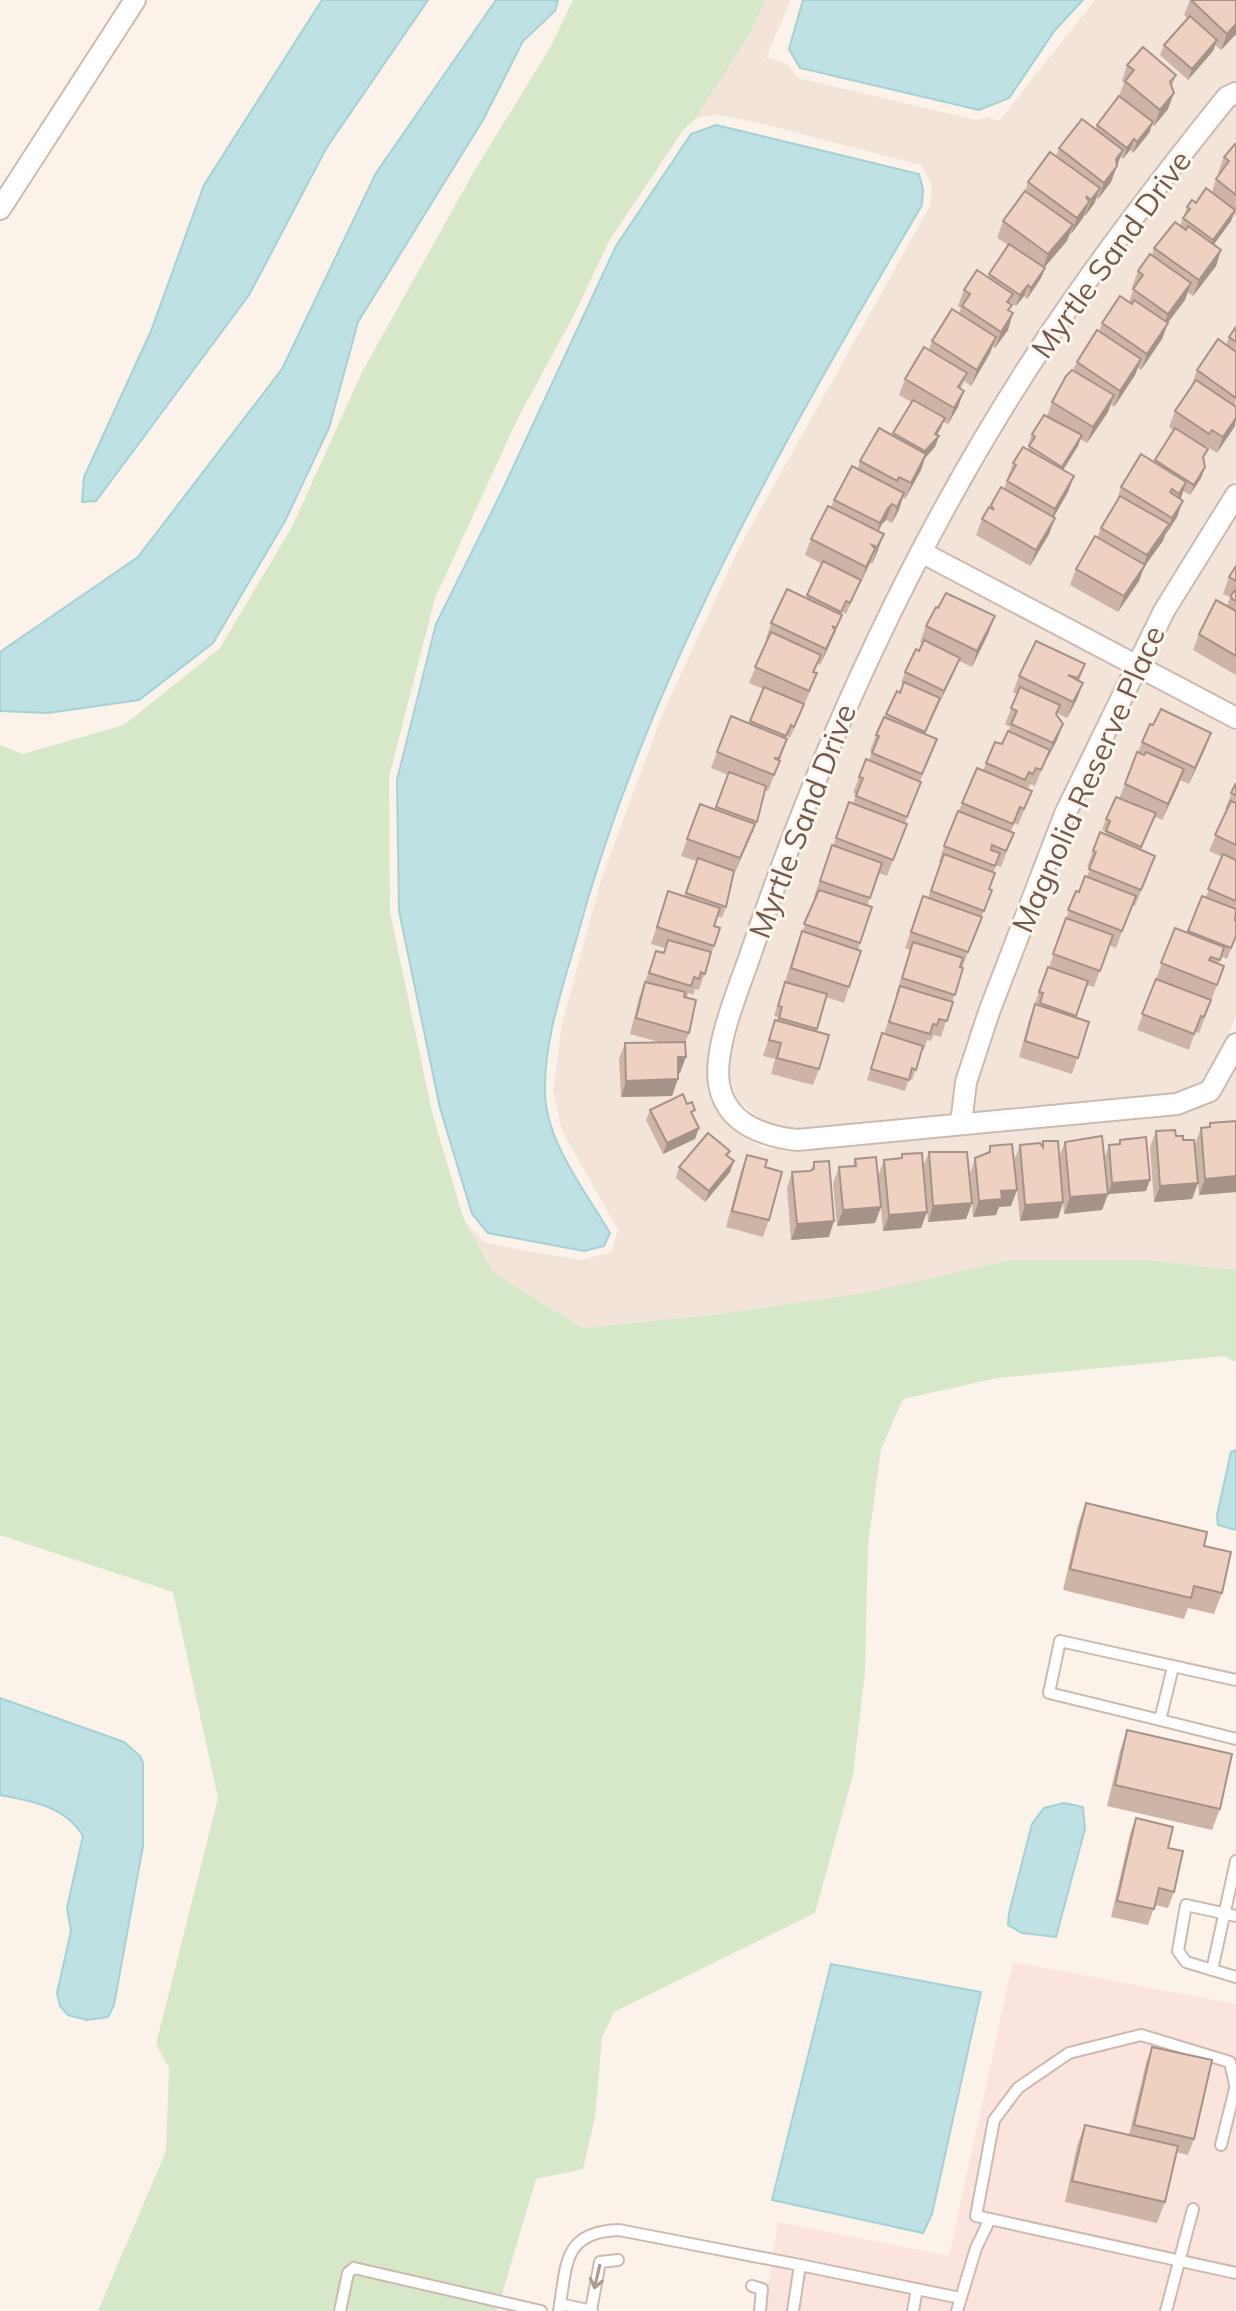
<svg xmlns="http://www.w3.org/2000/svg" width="1236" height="2311" font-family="Mulish,sans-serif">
  <rect width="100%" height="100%" fill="#fbf3e9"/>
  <g fill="#f2e4d8">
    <polygon points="766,0 791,0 766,57 787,64 798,78 976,120 988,117 999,121 1095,0 1236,0 1236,81 1220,90 1153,173 1041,328 937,499 884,599 839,695 768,874 723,1005 710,1089 720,1113 740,1134 763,1148 796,1151 1180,1115 1219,1097 1236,1067 1236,1270 1148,1260 1011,1260 863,1293 712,1315 583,1328 494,1273 467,1223 484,1242 517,1249 582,1260 611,1252 618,1230 562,1131 553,1091 562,1024 601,880 662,715 739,548 930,206 932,186 921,165 755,122 718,115 696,118 751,32"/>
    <polygon points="1236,105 1236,477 1155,605 1131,651 935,547 1058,340 1168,187"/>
    <polygon points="1236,515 1236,705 1150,661 1172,617"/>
    <polygon points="924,567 1121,671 1056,809 1016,906 956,1079 952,1113 798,1129 768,1125 738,1101 730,1081 731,1053 742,1012 819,794 857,705"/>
    <polygon points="1139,681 1236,731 1236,1015 1224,1048 1204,1082 1176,1093 972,1111 976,1085 998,1015 1074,818"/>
  </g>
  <polygon fill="#fbe4dd" points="1013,1962 1236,2004 1235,2311 764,2311 778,2222 949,2256"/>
  <polygon fill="#d7e8c8" points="573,0 766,0 751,32 696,118 684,129 609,241 575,313 518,418 435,598 389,777 390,912 432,1112 463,1217 494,1273 583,1328 712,1315 863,1293 1011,1260 1148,1260 1236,1270 1236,1362 1224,1356 997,1378 903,1399 881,1449 868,1545 865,1672 853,1775 815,1913 614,2012 602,2038 595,2118 583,2169 536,2179 497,2311 98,2311 166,2151 169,2068 156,2044 218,1798 173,1592 0,1535 0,745 23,754 124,725 220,648 293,525 362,372 476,168 551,46"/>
  <g fill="#bee1e4" stroke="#a5d1d5" stroke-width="2">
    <polygon points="322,0 428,0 327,147 249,295 96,501 82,502 84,477 151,331 204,185"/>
    <polygon points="496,0 558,0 555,11 523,41 483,120 358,322 329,428 285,521 213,643 139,700 48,713 0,711 0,652 138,557 282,369 376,173"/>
    <polygon points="803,0 1083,0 1055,30 1009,98 979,110 800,68 789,49"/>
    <path d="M716,125l203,49 4,15 -1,16c-137,233 -274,470 -345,732 -14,49 -33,103 -32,154 0,50 41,101 65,142l-6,13 -20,5 -96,-18 -16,-19 -32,-106 -41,-197 -2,-131 39,-156 66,-133 114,-245 75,-112z"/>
    <polygon points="1236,1450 1236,1530 1218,1525 1217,1515 1231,1452"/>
    <path d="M0,1698l124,44 16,14 3,7v83l-29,159 -6,12 -21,3 -19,-5 -8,-9 -3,-13 14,-62 -4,-23 16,-72c-18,-30 -51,-35 -83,-41z"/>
    <polygon points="1064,1803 1083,1807 1085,1829 1056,1937 1022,1933 1008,1925 1009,1913 1032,1824 1044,1808"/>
    <polygon points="831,1964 981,1992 932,2214 923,2233 772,2200"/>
  </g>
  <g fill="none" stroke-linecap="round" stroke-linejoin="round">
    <defs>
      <g id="service">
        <polyline points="1173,1667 1160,1720 1236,1739"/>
        <polyline points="1160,1720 1049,1693 1060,1641 1236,1680"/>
        <polyline points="1236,1916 1186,1905 1178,1951 1186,1962 1236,1977"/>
        <polyline points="1212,1970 1236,1861"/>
        <polyline points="1236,2089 1230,2062 1141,2035 1069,2053 1018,2088 994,2120 976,2216 1236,2273"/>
        <polyline points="1221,2145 1235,2089"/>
        <polyline points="752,2286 762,2289 760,2311"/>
        <polyline points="560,2304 592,2311"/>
        <polyline points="591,2310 600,2262 618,2260"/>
        <polyline points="340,2311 348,2273 354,2268 541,2311"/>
        <path d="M559,2311c8,-46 3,-79 60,-81l181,35"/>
        <polyline points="793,2311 800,2265 960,2298"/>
        <polyline points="913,2311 917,2289"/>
        <polyline points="957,2311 976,2248 990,2219"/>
        <polyline points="1166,2311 1193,2209"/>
      </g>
      <g id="minor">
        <path d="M1236,93l-9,4c-62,77 -122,155 -177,237 -127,190 -223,397 -297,613 -12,37 -40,98 -34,137 7,40 44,52 78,56l380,-36 33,-13 26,-47"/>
        <polyline points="0,209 135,0"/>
        <polyline points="921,552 1236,718"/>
        <polyline points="961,1124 966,1082 989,1012 1065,814 1164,611 1236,495"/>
      </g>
    </defs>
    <use href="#service" stroke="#cdbaaf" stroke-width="14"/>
    <use href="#minor" stroke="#cdbaaf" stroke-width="24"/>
    <use href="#service" stroke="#fff" stroke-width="10"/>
    <use href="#minor" stroke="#fff" stroke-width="20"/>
  </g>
  <g fill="#ceb4a7">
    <polygon points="1190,0 1236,0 1236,34 1221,50 1215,45 1213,51 1188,80 1160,55 1164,45 1188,19 1184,15"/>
    <polygon points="1127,65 1176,75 1172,86 1168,109 1154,126 1152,125 1149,133 1133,153 1130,150 1123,159 1120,157 1111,182 1098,199 1097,198 1094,204 1085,216 1084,215 1071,234 1070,233 1067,241 1045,267 1041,278 1027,299 1024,296 1016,306 1010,302 1008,330 995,348 993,346 990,353 971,386 964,381 961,389 958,407 948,424 943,422 937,435 939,436 935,447 925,458 921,470 905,499 903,498 892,523 886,520 882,524 878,531 878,550 872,564 870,563 846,614 842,612 836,631 820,665 818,663 814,672 811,689 790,738 787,736 786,738 780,761 768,791 765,790 753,833 752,833 734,874 726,907 722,918 717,916 714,926 720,928 699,990 695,989 693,995 688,993 687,998 689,1033 685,1043 680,1073 678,1073 672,1096 621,1097 619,1059 625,1043 659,1042 630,1034 639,998 656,951 663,953 665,948 651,944 663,907 668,891 684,896 696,861 681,856 700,804 715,809 728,775 711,768 717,752 749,724 763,689 749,683 767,640 766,639 771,623 806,598 822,564 805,555 811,539 831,507 834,500 858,469 860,461 892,435 911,402 899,395 905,379 929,349 932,341 959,314 961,308 958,306 964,290 988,277 1008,245 997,238 1003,221 1025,191 1028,182 1056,156 1059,148 1095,129 1097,125 1119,96 1124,83 1122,81"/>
    <polygon points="1236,145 1236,216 1234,214 1231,221 1214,244 1221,250 1216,266 1193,296 1187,292 1185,300 1168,323 1162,339 1141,370 1138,368 1135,375 1114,407 1110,404 1108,412 1087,443 1080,439 1078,446 1063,470 1074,476 1068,492 1054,517 1055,518 1049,534 1030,566 976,535 982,519 1004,489 1013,463 1028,450 1029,446 1028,445 1032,434 1047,416 1052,402 1073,370 1077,362 1099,331 1102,323 1129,302 1134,288 1132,287 1138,271 1152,255 1154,248 1180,226 1187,207 1212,192 1216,179 1220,175 1218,173 1224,157"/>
    <polygon points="1236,327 1235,426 1217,453 1206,446 1205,447 1204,461 1205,467 1201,478 1190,495 1183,491 1180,499 1177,517 1144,567 1139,581 1118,612 1070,585 1076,569 1097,538 1101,528 1116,503 1121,487 1154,462 1174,431 1169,427 1175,411 1191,387 1197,370 1226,345 1229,337"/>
    <polygon points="1236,566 1236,675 1193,650 1199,634 1227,606 1230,597 1223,594 1229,577"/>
    <polygon points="926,626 989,632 972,667 959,661 925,734 931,755 920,781 905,824 907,824 887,876 879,873 867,906 872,907 858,950 849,987 844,1003 826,997 816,1031 819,1069 813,1085 771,1074 775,1059 763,1056 775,1020 777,1020 778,1017 774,1016 796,947 816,898 814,897 826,861 833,846 849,802 853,804 856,794 853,793 859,777 869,761 872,752 870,751 876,735 897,691 900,693 904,684 901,683 905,672 923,643 920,642"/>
    <polygon points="1085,664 1079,681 1083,683 1077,699 1067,718 1057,713 1057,740 1047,759 1046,759 1035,786 1030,784 1028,789 1032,791 1018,825 1014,823 1011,832 1014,833 1001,867 996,865 989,889 992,890 962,968 963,968 941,1037 934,1035 931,1041 927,1040 924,1050 922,1050 912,1080 909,1079 905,1091 867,1080 882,1033 884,1034 897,994 896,994 910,950 905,948 923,896 928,898 941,863 939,862 944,846 977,768 983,770 986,763 1002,744 1008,732 1010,727 1005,724 1017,694 1013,692 1019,676"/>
    <polygon points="1153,725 1211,733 1205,749 1189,784 1180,780 1162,820 1155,817 1141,850 1149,872 1135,906 1132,905 1116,948 1109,945 1094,987 1087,985 1075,1017 1089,1022 1072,1074 1019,1057 1029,1020 1035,1004 1038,1005 1039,1004 1035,1003 1048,967 1049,967 1076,891 1079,892 1087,877 1090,868 1087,867 1100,832 1105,834 1106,832 1102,830 1106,819 1119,799 1142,742"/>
    <polygon points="1236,783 1236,917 1235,920 1236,937 1227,959 1221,956 1218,964 1224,966 1199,1033 1195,1032 1189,1050 1137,1030 1175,928 1187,933 1206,897 1222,857 1209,851 1227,810 1225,809"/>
    <polygon points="650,1110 693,1116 695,1139 663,1154 646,1120"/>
    <polygon points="1236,1121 1236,1192 1199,1195 1195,1144 1201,1128 1208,1127 1210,1123"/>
    <polygon points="1156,1131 1176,1136 1183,1140 1198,1183 1192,1199 1154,1202 1150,1147"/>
    <polygon points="1120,1140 1146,1191 1108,1194 1105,1156 1109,1145 1118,1145"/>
    <polygon points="1043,1141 1059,1157 1065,1142 1108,1194 1102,1210 1064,1214 1063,1203 1058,1218 1020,1221 1014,1161 1020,1145 1041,1145"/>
    <polygon points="990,1146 1011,1206 999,1207 996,1215 973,1217 970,1174 975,1158 988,1153"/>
    <polygon points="730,1151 728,1156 734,1161 730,1172 705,1202 676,1178 679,1167"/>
    <polygon points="929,1152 972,1203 966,1219 928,1222 927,1212 921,1228 883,1231 878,1176 884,1160 901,1158 902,1154 923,1167"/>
    <polygon points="747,1155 765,1167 769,1220 763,1237 726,1227 741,1171"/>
    <polygon points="855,1159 881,1207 875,1223 837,1226 833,1183 839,1167 853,1166"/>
    <polygon points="814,1162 829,1237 791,1240 787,1188 792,1172 811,1170"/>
    <polygon points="1086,1503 1204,1546 1222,1593 1214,1614 1188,1608 1184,1619 1063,1590 1078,1525"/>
    <polygon points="1127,1730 1220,1809 1212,1830 1107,1806 1120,1751"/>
    <polygon points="1136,1818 1168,1848 1174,1892 1168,1908 1155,1905 1148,1925 1111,1917 1130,1834"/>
    <polygon points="1152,2047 1194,2139 1188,2155 1176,2152 1165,2202 1157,2223 1065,2202 1077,2146 1085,2125 1129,2135 1146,2063"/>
  </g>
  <g fill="#a79288">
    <polygon points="1236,24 1236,34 1221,50 1227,34"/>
    <polygon points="1217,40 1213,51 1188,80 1192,69"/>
    <polygon points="1174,93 1168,109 1154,126 1160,110"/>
    <polygon points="1153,122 1149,133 1133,153 1137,142"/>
    <polygon points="1134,139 1130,150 1123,159 1127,148"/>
    <polygon points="1123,150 1111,182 1098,199 1104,183 1116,159"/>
    <polygon points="1100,188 1094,204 1085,216 1091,200"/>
    <polygon points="1089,202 1083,218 1071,234 1077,218"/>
    <polygon points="1235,210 1231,221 1209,251 1213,240"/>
    <polygon points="1073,225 1067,241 1042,270 1048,254"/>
    <polygon points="1221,250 1216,266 1193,296 1199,280"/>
    <polygon points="1045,268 1041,278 1027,299 1031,288"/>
    <polygon points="1191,283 1185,300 1162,330 1168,314"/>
    <polygon points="1028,285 1024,296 1016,306 1020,295"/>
    <polygon points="1013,313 1008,330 995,348 1001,332"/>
    <polygon points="1168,323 1162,339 1141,370 1147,354"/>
    <polygon points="996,337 990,353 971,386 977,370"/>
    <polygon points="1141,359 1135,375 1114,407 1120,391"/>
    <polygon points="964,391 958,407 948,424 954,408"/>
    <polygon points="1114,395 1108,412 1087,443 1093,427"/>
    <polygon points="945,418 941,428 931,444 939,436 935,447 925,458 921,470 905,499 925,451"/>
    <polygon points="1236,418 1235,426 1217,453 1223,437"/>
    <polygon points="1082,435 1078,446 1058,478 1062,467"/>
    <polygon points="1205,467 1201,478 1190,495 1194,485"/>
    <polygon points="1074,476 1068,492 1049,525 1055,509"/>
    <polygon points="1186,482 1181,498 1173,510 1179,494"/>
    <polygon points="904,493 899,510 892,523 897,507"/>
    <polygon points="1183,501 1177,517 1166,534 1172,518"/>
    <polygon points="892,504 886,520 882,524 874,540 880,523 888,508"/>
    <polygon points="1055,518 1049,534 1030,566 1036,550"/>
    <polygon points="1169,524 1163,541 1144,567 1139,581 1118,612 1124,596 1142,570 1147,555"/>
    <polygon points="884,534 878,550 872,564 877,547"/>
    <polygon points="875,549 869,565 860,584 866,567"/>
    <polygon points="995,616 989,632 972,667 977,651"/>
    <polygon points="835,630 829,646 820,665 826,649"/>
    <polygon points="960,658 956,668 940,702 944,691"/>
    <polygon points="1083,683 1077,699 1067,718 1073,702"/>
    <polygon points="1063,724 1057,740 1047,759 1053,743"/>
    <polygon points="1211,733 1205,749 1189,784 1195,768"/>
    <polygon points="1184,769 1178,786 1162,820 1168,804"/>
    <polygon points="755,824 749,840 734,874 740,858"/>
    <polygon points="678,1057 686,1057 680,1073 672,1073"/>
    <polygon points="678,1079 672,1096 621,1097 626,1081"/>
    <polygon points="699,1128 695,1139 663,1154 667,1143"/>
    <polygon points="734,1161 730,1172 705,1202 709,1191"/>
    <polygon points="1236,1176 1236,1192 1199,1195 1205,1179"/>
    <polygon points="1150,1180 1146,1191 1108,1194 1112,1183"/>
    <polygon points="1198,1183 1192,1199 1154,1202 1160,1186"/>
    <polygon points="1017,1190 1011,1206 999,1207 996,1215 973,1217 979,1201 1001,1191"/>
    <polygon points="1108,1194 1102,1210 1064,1214 1070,1197"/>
    <polygon points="1063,1202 1058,1218 1020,1221 1025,1205"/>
    <polygon points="972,1203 966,1219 928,1222 933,1206"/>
    <polygon points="881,1207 875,1223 837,1226 843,1210"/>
    <polygon points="927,1212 921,1228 883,1231 889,1215"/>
    <polygon points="834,1221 829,1237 791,1240 797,1224"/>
  </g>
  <g fill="#efd1c2" stroke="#a79288" stroke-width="2">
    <polygon points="1191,0 1236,0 1236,24 1227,34"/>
    <polygon points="1190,16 1217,40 1192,69 1164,45"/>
    <polygon points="1143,47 1176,75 1170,82 1174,93 1160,110 1125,81 1134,70 1127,65"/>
    <polygon points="1119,96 1153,122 1137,142 1134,139 1127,148 1097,125"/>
    <polygon points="1082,119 1123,150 1116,159 1117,166 1104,183 1059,148"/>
    <polygon points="1235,144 1236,145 1236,195 1216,179 1229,161 1224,157"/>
    <polygon points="1050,152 1100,188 1091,200 1086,196 1089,202 1077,218 1028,182"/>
    <polygon points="1206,188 1235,210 1213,240 1183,218 1190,209 1187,207 1192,200 1196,203"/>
    <polygon points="1025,191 1073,225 1048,254 1003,221"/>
    <polygon points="1175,222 1186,230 1188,226 1221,250 1199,280 1154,248"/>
    <polygon points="1009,244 1045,268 1031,288 1028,285 1020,295 989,274"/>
    <polygon points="1150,254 1191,283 1168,314 1133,289 1143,275 1138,271"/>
    <polygon points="977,270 1013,294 1007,302 1012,305 1008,310 1013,313 1001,332 962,306 970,294 964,290"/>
    <polygon points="1120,296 1132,304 1134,300 1168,323 1147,354 1102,323"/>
    <polygon points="952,309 996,337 977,370 932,341"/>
    <polygon points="1236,327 1236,342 1229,337"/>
    <polygon points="1097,330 1141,359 1120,391 1077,362"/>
    <polygon points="1218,339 1236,352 1236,398 1197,370"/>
    <polygon points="924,347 967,373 958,387 964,391 954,408 905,379"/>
    <polygon points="1072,370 1114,395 1093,427 1052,402 1066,376"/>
    <polygon points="1196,380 1236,407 1236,418 1223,437 1212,430 1209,434 1175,411"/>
    <polygon points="913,400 945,418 935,434 939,436 925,451 893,433"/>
    <polygon points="1044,415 1082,435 1062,467 1029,446 1035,437 1032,434"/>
    <polygon points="879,428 926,454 911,483 899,477 897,481 860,461"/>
    <polygon points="1175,428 1208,449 1203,457 1205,467 1194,485 1155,460"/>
    <polygon points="1023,447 1074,476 1055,509 1007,481 1016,465 1013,463"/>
    <polygon points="1141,454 1186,482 1179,494 1172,489 1170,492 1183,501 1172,518 1121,487"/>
    <polygon points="852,466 904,493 897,507 892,504 888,508 880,523 834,500"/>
    <polygon points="1001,487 1055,518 1036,550 982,519 989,507 994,510 991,505"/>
    <polygon points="1120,496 1169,524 1147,555 1101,528"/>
    <polygon points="828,506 884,534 877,547 872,545 875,549 866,567 811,539"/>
    <polygon points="1095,536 1145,565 1124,596 1076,569"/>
    <polygon points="823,561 861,580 850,603 846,601 841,612 807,595"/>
    <polygon points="1236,566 1236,581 1229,577"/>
    <polygon points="787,589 842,615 836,628 832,626 835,630 826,649 771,623"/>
    <polygon points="1236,589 1236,601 1232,599 1231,595"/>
    <polygon points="946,593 995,616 977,651 926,626 936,607 938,608"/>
    <polygon points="1216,600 1236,611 1236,656 1199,634"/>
    <polygon points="771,632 821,655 813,672 817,673 809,691 755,667"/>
    <polygon points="924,640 960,658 944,691 905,672 916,649 919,651"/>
    <polygon points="1036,641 1085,664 1078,678 1068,675 1083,683 1073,702 1019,676"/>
    <polygon points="904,682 940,698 925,732 886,714 897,691 900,693"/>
    <polygon points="764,687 804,704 794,727 791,725 786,736 750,721"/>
    <polygon points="1020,687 1060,705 1056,714 1063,724 1053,743 1011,724 1017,711 1011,708"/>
    <polygon points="1161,709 1211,733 1195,768 1142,742 1150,724 1153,725"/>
    <polygon points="731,716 787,739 779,758 774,758 780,761 774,775 717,752"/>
    <polygon points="884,717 937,739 922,774 872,753 879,736 876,735"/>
    <polygon points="1008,731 1050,750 1041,770 1036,768 1033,774 1029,772 1025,780 986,763 995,742 1002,744"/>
    <polygon points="1137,752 1144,755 1146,752 1184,769 1168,804 1125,784"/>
    <polygon points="866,759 921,782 907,817 856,796 863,778 859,777"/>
    <polygon points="977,768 1032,791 1024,809 1020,807 1013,824 962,803"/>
    <polygon points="729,772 766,786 757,822 716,807"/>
    <polygon points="1236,783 1236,795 1231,793"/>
    <polygon points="1116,797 1156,813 1141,847 1106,831 1110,821 1106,819"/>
    <polygon points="1231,801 1236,803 1236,845 1215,835"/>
    <polygon points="849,802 907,824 893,860 836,838"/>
    <polygon points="700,804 755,824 740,858 687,839"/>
    <polygon points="958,811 1014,833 1006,851 992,845 991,850 1000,853 995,866 944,846"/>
    <polygon points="1100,832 1155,856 1141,890 1089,869 1096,852 1093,851"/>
    <polygon points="832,845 882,863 870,898 820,881"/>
    <polygon points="944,854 995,873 989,889 992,890 984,911 931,891"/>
    <polygon points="1223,854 1236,860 1236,901 1208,889"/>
    <polygon points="698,858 734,871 726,907 686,893"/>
    <polygon points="1085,876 1136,896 1122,931 1068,910 1076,891 1079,892"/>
    <polygon points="819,890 872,907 860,943 804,924"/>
    <polygon points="668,891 720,908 714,926 720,928 714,946 657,927"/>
    <polygon points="923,896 982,917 968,952 911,932"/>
    <polygon points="1202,896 1236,909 1235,920 1236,920 1236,936 1231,948 1188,931"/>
    <polygon points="1066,918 1113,935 1100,971 1053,954"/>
    <polygon points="1175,928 1224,947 1220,960 1211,957 1209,960 1224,966 1217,985 1161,963"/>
    <polygon points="802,931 861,951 849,987 791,968"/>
    <polygon points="668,940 711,952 705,974 701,972 699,979 694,977 691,986 649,973 656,951 664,953"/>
    <polygon points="913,942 963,958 960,967 963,968 955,995 902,978"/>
    <polygon points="1048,967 1088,981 1076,1016 1040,1003 1043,993 1039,992"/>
    <polygon points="1156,979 1211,1000 1204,1017 1201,1016 1194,1034 1142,1014"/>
    <polygon points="645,982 685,992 684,997 696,1000 689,1033 636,1018"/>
    <polygon points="785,982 827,994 817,1029 779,1018 782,1007 778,1006"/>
    <polygon points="900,986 953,1002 947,1021 939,1019 937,1025 933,1024 930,1034 889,1022"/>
    <polygon points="1035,1004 1089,1022 1078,1058 1025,1041"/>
    <polygon points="775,1020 829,1035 819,1069 777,1058 781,1043 769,1040"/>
    <polygon points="882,1033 923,1046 916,1070 912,1068 909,1080 871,1069"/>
    <polygon points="685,1042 686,1057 678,1057 678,1079 626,1081 625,1043"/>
    <polygon points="683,1094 687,1104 692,1102 695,1110 691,1112 699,1128 667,1143 650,1110"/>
    <polygon points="1236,1121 1236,1176 1205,1179 1201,1128 1210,1127 1210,1123"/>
    <polygon points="1175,1130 1176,1136 1183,1136 1183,1140 1194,1140 1198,1183 1160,1186 1156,1131"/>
    <polygon points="708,1133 730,1151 726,1155 734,1161 709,1191 679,1167"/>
    <polygon points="1102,1136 1108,1194 1070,1197 1065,1142"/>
    <polygon points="1146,1137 1150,1180 1112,1183 1109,1145 1120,1144 1120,1140"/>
    <polygon points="1043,1141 1058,1141 1063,1202 1025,1205 1020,1145 1040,1143 1043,1147"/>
    <polygon points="1012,1144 1017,1190 1001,1191 1002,1199 979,1201 975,1158 990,1152 990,1146"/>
    <polygon points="929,1152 967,1152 972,1203 933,1206"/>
    <polygon points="922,1153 927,1212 889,1215 884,1160 902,1158 902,1154"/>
    <polygon points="747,1155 767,1160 765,1167 782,1172 769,1220 732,1211"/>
    <polygon points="876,1157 881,1207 843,1210 839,1167 856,1166 855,1159"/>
    <polygon points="829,1161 834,1221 797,1224 792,1172 810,1171 814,1169 814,1162"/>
    <polygon points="1086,1503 1207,1532 1204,1546 1231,1552 1222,1593 1194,1586 1191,1598 1070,1569"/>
    <polygon points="1127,1730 1232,1754 1220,1809 1115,1785"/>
    <polygon points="1136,1818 1173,1827 1168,1848 1183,1851 1174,1892 1159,1888 1154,1909 1117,1901"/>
    <polygon points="1152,2047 1212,2060 1194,2139 1134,2125"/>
    <polygon points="1085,2125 1178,2146 1165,2202 1072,2181"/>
  </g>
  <defs><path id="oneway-shaft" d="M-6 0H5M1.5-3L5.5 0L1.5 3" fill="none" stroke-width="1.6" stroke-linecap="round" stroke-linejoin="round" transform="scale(2)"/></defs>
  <use stroke="#ac9b95" href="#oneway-shaft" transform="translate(597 2277) rotate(103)"/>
  <g text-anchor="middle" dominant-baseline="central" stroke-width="6" stroke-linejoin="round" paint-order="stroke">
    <g font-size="30" fill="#74594e" stroke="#fef7ef">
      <text transform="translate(1111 254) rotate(-54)">Myrtle Sand Drive</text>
      <text transform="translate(1088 779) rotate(-66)">Magnolia Reserve Place</text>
      <text transform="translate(802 821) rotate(-69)">Myrtle Sand Drive</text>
    </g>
  </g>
</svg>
